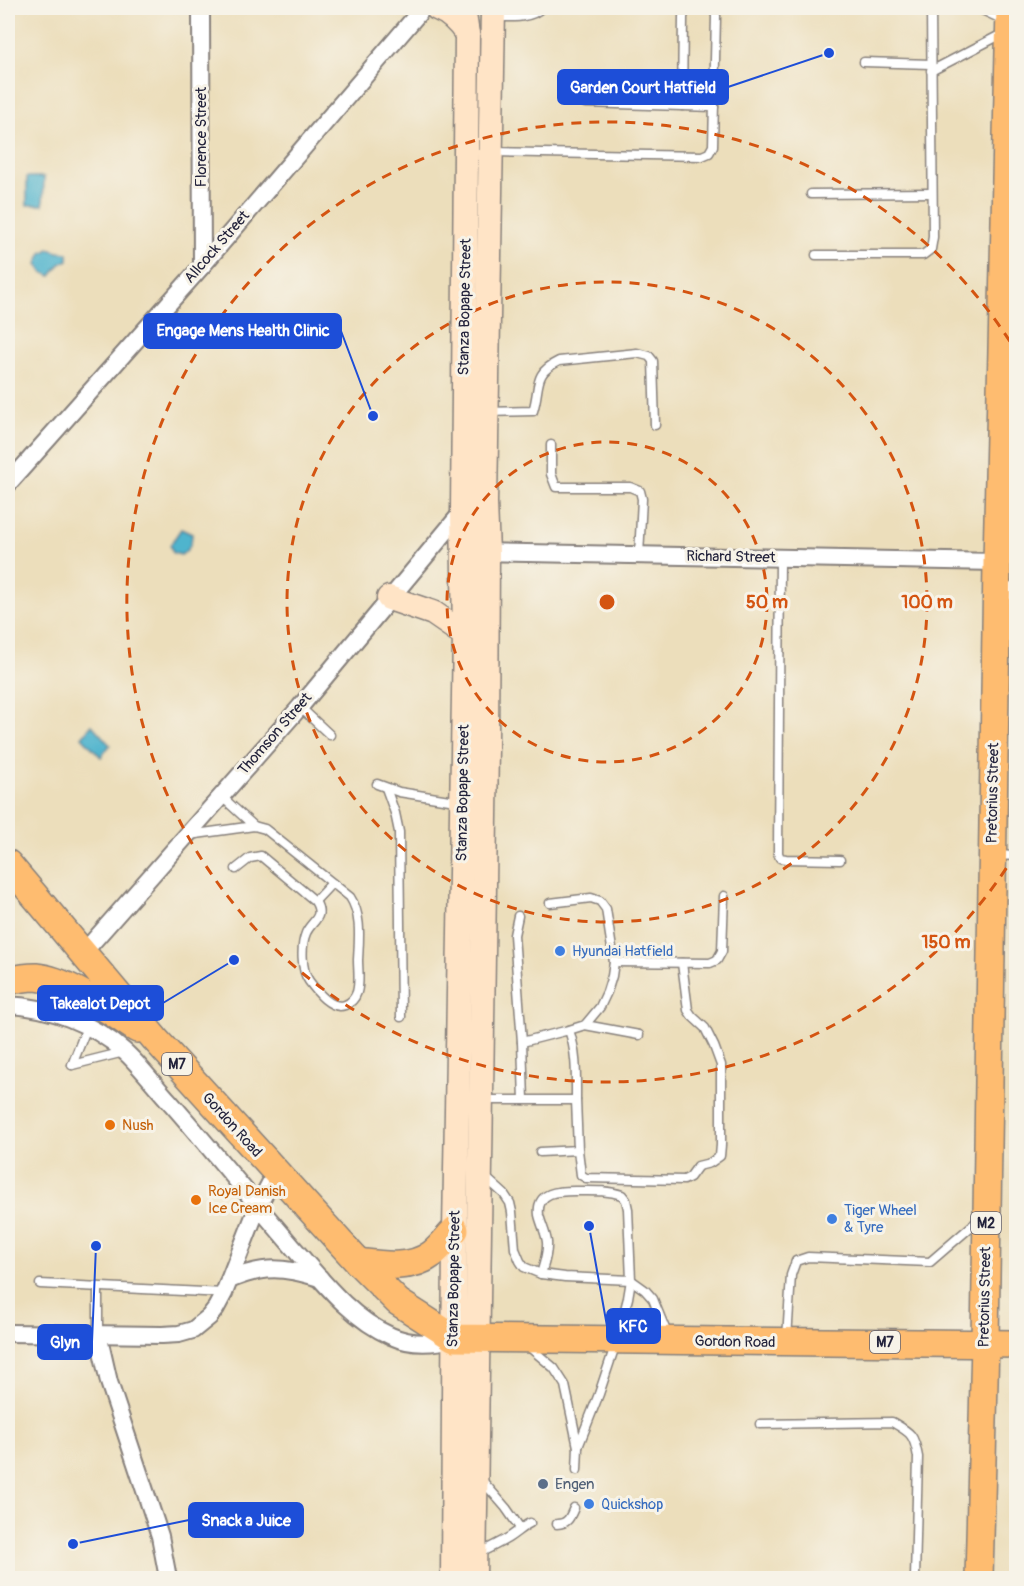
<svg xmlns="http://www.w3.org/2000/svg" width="1024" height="1586" font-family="Pangolin,sans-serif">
  <rect width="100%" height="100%" fill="#f7f3e8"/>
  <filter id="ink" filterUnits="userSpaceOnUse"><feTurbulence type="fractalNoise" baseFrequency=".0167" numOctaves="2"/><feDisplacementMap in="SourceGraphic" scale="12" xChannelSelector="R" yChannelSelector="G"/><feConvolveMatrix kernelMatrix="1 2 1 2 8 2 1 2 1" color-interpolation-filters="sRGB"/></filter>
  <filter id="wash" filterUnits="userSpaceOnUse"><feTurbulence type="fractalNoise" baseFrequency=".008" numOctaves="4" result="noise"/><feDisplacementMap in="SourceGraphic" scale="24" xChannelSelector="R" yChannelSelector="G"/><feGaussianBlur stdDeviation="1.35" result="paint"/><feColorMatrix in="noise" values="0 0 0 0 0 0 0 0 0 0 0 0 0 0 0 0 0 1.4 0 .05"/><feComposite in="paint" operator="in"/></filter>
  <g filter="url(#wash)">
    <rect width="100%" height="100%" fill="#ecdebb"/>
    <g fill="#4fb4cd" stroke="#386b84" stroke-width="1.5">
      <polygon points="27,177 44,177 43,205 27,205"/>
      <polygon points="49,249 58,252 68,253 68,260 60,264 51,276 42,272 37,264 42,253"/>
      <path d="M181,529l11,5c0,10 -3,16 -11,21l-8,-2 -3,-8z"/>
      <polygon points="92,725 110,745 101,757 82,737"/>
    </g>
  </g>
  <g filter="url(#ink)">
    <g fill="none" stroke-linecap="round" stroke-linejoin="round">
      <defs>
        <g id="service">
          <polyline points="978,8 1006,21"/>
          <path d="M494,17c14,0 37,2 47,-9"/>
          <polyline points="864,62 931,64"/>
          <polyline points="931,71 1004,33"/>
          <polyline points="585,103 714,107"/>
          <polyline points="682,106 683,17 686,9 688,8"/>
          <polyline points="494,152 702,156 709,153 713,146 716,16 714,10 710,8"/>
          <polyline points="811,194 932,193"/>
          <polyline points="816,255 923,255 931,249 933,237 931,8"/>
          <path d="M487,412l46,-1c8,-25 -1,-37 26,-50l78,-8 12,3 4,5 2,64"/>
          <polyline points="551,445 551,474 556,487 630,487 640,491 642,499 639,555"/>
          <polyline points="780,558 778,853 780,858 786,859 840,860"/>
          <polyline points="300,707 330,735"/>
          <polyline points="377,784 399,792 462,802"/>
          <polyline points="386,788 395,813 399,832 401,1017"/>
          <polyline points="221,796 254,826"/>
          <path d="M189,835l65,-9 11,3 85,68c12,18 9,42 8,63 0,10 2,22 -1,32 -2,6 -6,11 -12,13 -14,5 -28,-13 -36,-24 -8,-11 -8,-36 -3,-48 6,-13 19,-15 9,-32l-54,-45 -11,2 -14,11"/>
          <polyline points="996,855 1016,856"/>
          <polyline points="315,901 332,883"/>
          <polyline points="550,903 591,898 600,901 606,909 614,962 612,976 607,992 600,1007 585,1025 569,1030"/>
          <polyline points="518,916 514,935 522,1042 524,1100"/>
          <polyline points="614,962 710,963 717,960 722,951 724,896"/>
          <polyline points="585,1025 639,1035"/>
          <polyline points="72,1065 124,1052"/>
          <polyline points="72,1065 87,1027"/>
          <path d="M482,1100h94c0,-24 1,-47 -7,-70l-47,12"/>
          <polyline points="578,1150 581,1175 586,1178 684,1180 690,1177 698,1166 710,1163 720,1156 721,1145 721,1065 714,1046 705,1028 692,1016 688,1010 682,963"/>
          <polyline points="540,1152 578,1150 576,1100"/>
          <polyline points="483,1175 504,1194 510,1203 512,1212 515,1249 520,1261 524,1267 541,1274 565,1277 631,1280 645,1290 653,1299 668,1336"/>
          <path d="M541,1274c3,-10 7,-21 6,-32 -1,-9 -6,-18 -8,-27 -3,-24 20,-24 36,-24 16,0 32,-1 47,4l4,5 2,9 3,71 -3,18 -11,42 -18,54 -21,53"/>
          <polyline points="40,1284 224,1293"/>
          <polyline points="98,1334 98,1287"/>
          <polyline points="787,1339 791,1275 796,1261 808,1257 930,1262 981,1218"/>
          <polyline points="528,1346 554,1368 565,1385 578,1447 577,1470"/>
          <path d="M760,1424l132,-2c19,11 22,12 26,35l-3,121"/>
          <polyline points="480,1478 506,1508 520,1528"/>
          <path d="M557,1524c11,0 13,-7 17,-16"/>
          <path d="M476,1555c11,-6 22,-11 32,-17 8,-5 14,-11 22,-15"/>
        </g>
        <g id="minor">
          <polyline points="201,8 202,266"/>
          <polyline points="8,484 202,266 423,8"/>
          <polyline points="1001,485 1016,514"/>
          <polyline points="476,552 997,562"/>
          <polyline points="996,608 1016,589"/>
          <polyline points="83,953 300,707 463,511"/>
          <path d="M8,1005c42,2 84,18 116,46 15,13 32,36 46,51 43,49 84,100 127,150 27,31 55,67 94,84 20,9 43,8 63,2"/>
          <path d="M229,1280c36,-15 54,-13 91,-2"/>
          <polyline points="8,1333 162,1335 179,1334 193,1330 209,1317 216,1308 224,1293 258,1206 276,1172"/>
          <polyline points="98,1334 109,1382 160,1536 168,1578"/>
        </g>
        <g id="secondary">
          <path d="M437,8c13,5 22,14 30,26"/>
          <polyline points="389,598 433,613 465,635"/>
          <polyline points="453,1578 455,1230 465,635 463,511 467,34 463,8"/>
          <polyline points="474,1578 486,747 487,552 485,503 493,8"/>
        </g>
        <g id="primary">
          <polyline points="8,864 155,1039 358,1262 398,1302 454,1338 1016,1344"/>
          <path d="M8,981c8,-2 19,-4 28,-4 33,3 73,34 101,52"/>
          <path d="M358,1262c24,3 53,8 74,-8 9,-7 15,-16 23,-24"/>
          <polyline points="979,1578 985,1342 997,562 1010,8"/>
        </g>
      </defs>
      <use href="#service" stroke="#87807b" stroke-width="11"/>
      <use href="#minor" stroke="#87807b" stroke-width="20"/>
      <use href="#secondary" stroke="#87807b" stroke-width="27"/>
      <use href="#primary" stroke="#87807b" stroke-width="30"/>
      <use href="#service" stroke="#fff" stroke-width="8"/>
      <use href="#minor" stroke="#fff" stroke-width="16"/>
      <use href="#secondary" stroke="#ffe4c6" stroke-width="24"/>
      <use href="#primary" stroke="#febc70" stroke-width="27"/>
    </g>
  </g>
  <g fill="none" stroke="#d45411" stroke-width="3" stroke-dasharray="10 8">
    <circle cx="607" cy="602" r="160"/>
    <circle cx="607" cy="602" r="320"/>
    <path d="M1016 853A480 480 0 1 1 1016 351"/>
  </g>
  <g fill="#3f7fe0" stroke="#f7f3e8" stroke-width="2">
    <circle cx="560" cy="951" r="6"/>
    <circle cx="832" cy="1219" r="6"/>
    <circle cx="589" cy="1504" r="6"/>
  </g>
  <g fill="#e8710a" stroke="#f7f3e8" stroke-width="2">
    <circle cx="110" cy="1125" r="6"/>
    <circle cx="196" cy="1200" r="6"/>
  </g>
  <circle fill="#5c6f8a" stroke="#f7f3e8" stroke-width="2" cx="543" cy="1484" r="6"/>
  <g text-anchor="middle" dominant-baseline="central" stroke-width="6" stroke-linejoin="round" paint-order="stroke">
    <g fill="#f7f3e8" stroke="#62616f" stroke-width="1.5">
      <rect x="162" y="1053" width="30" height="22" rx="4.5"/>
      <rect x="971" y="1212" width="30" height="22" rx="4.5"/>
      <rect x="870" y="1331" width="30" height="22" rx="4.5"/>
    </g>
    <g font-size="14" font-weight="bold" fill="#22223b">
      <text x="177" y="1064">M7</text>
      <text x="986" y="1223">M2</text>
      <text x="885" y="1342">M7</text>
    </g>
    <g font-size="15" fill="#22223b" stroke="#f7f3e8">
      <text transform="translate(201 137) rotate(-90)">Florence Street</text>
      <text transform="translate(217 247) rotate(-49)">Allcock Street</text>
      <text transform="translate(465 307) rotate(-89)">Stanza Bopape Street</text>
      <text transform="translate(731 557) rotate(1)">Richard Street</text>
      <text transform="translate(275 734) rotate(-49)">Thomson Street</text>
      <text transform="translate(463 793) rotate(-89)">Stanza Bopape Street</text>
      <text transform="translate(993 793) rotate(-89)">Pretorius Street</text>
      <text transform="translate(232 1125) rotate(48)">Gordon Road</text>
      <text transform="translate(454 1279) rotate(-89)">Stanza Bopape Street</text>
      <text transform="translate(985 1297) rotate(-89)">Pretorius Street</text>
      <text transform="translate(735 1342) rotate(1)">Gordon Road</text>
    </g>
    <g font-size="15" fill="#366cbe" stroke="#f7f3e8" text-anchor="start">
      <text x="572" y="951">Hyundai Hatfield</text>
      <text x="844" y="1210">Tiger Wheel<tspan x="844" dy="17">&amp; Tyre</tspan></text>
      <text x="601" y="1504">Quickshop</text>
    </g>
    <g font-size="15" fill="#c56008" stroke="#f7f3e8" text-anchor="start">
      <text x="122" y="1125">Nush</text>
      <text x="208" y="1191">Royal Danish<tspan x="208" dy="17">Ice Cream</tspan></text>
    </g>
    <g font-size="15" fill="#4e5e75" stroke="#f7f3e8" text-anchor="start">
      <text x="555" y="1484">Engen</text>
    </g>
  </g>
  <circle cx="607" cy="602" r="9" fill="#d45411" stroke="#f7f3e8" stroke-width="3"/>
  <g font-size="18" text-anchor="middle" font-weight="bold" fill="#d45411" stroke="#f7f3e8" stroke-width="6" stroke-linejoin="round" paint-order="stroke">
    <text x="767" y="608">50 m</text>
    <text x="927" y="608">100 m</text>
    <text x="946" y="948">150 m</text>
  </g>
  <path fill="none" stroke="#1d4ed8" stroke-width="2" d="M829 53L728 87M373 416L341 331M234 960L163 1003M589 1226L607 1326M96 1246L92 1342M73 1544L189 1520"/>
  <g fill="#1d4ed8" stroke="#f7f3e8" stroke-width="2">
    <circle cx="829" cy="53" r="6"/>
    <circle cx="373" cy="416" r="6"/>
    <circle cx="234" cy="960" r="6"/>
    <circle cx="589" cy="1226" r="6"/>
    <circle cx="96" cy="1246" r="6"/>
    <circle cx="73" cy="1544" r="6"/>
  </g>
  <g fill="#1d4ed8" stroke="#1d4ed8" stroke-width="2">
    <rect x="558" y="70" width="170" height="34" rx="6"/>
    <rect x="144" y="314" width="197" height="34" rx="6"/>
    <rect x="38" y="986" width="125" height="34" rx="6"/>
    <rect x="607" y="1309" width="53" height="34" rx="6"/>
    <rect x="38" y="1325" width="54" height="34" rx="6"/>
    <rect x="189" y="1503" width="114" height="34" rx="6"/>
  </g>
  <g font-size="16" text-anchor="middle" font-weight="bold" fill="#fff">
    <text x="643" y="93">Garden Court Hatfield</text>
    <text x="243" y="336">Engage Mens Health Clinic</text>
    <text x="100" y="1009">Takealot Depot</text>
    <text x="633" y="1332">KFC</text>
    <text x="65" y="1348">Glyn</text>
    <text x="246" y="1526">Snack a Juice</text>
  </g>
  <rect width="1024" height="1586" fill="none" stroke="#f7f3e8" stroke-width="30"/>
</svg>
